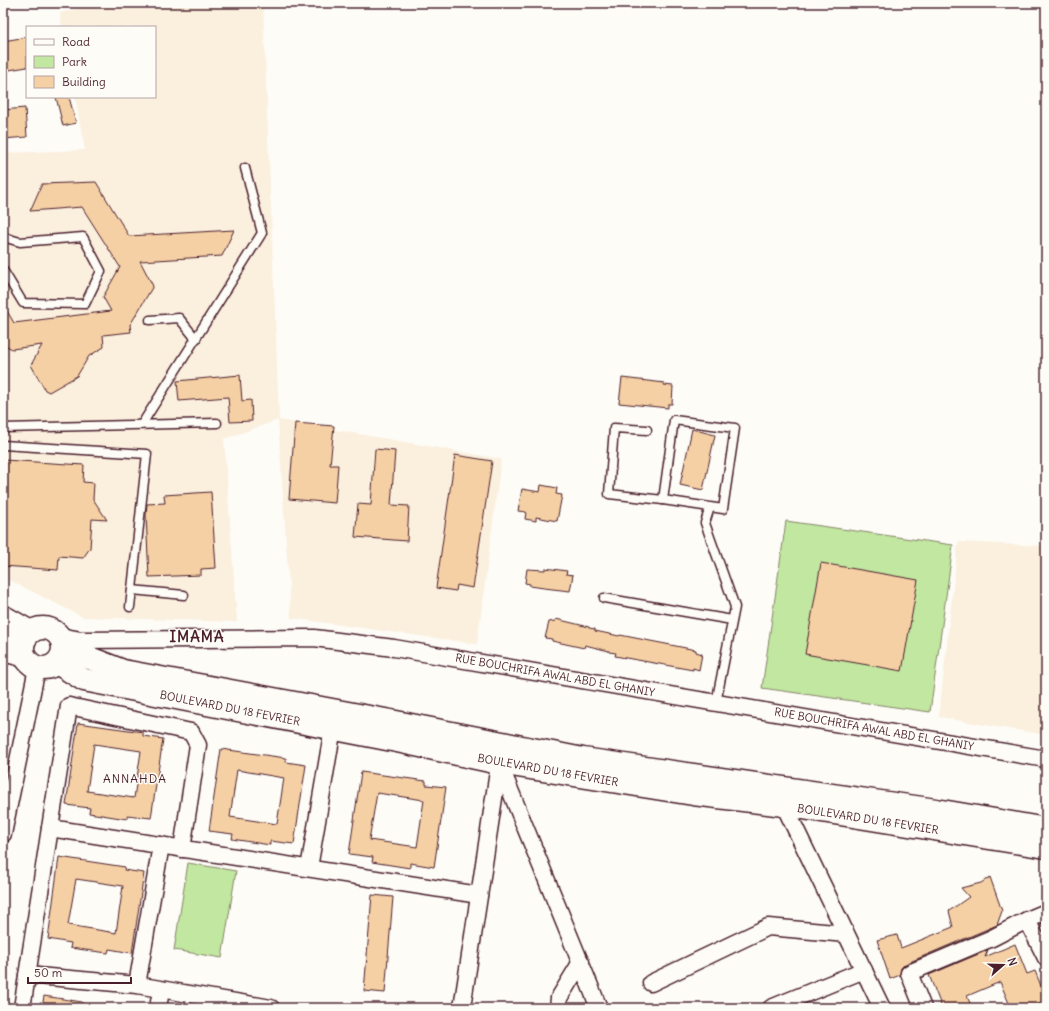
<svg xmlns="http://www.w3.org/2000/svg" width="1049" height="1011" font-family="Delius,sans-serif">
  <rect width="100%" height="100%" fill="#fdfcf7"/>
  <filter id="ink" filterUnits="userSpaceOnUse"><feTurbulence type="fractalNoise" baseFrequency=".025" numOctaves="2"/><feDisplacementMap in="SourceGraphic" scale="8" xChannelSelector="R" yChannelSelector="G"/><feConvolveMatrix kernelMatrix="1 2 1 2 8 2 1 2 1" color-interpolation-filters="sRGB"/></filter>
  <g filter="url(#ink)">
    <g fill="#fbefde">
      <polygon points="101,3 263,3 279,420 501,459 477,644 291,618 278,420 224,439 237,622 83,617 3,577 3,153 85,150 75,97 155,97 155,27 62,27 60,13"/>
      <polygon points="958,542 1046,546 1046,735 939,717"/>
    </g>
    <g fill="#c1e7a1" stroke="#868366">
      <polygon points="786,521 953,545 930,712 762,688"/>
      <polygon points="188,863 236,871 222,958 174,950"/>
    </g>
    <g fill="#f5d0a5" stroke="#4a1f2b" fill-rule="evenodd">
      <polygon points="27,37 27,67 3,71 3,41"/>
      <polygon points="56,97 69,97 76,123 63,126"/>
      <polygon points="25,108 27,137 3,139 3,110"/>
      <polygon points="96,182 129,236 234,230 222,256 140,261 153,286 130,325 131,332 103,335 104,347 89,356 77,376 49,392 45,390 31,365 42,345 12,349 3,344 3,304 14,323 111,311 103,297 120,267 82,207 30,211 42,184"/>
      <polygon points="240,375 242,401 251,400 252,421 230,422 228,397 179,401 177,381"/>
      <polygon points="622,378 665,383 664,385 673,386 672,404 668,404 668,408 619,403"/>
      <polygon points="295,423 334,426 330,465 338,465 335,503 289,499"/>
      <polygon points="692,429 715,435 703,490 680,485"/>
      <polygon points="375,449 395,451 391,505 409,506 407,541 355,537 358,504 371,505"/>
      <polygon points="455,455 492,461 473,588 457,585 456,591 436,588"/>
      <polygon points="3,460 84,465 83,482 94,483 93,499 107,520 92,519 90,548 83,558 59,556 58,570 3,566"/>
      <polygon points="541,485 557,488 556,494 562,495 557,521 536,517 536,521 525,519 526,512 518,511 522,489 540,492"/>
      <polygon points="211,492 216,568 201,569 201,575 149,577 146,515 147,504 165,503 164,495"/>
      <polygon points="821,563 918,580 902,671 805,654"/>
      <polygon points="545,568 567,571 566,574 573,575 570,591 544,588 530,586 530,584 525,583 527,569 545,570"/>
      <polygon points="556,619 589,627 589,628 595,629 595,631 619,636 620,635 696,650 696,652 702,654 699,670 693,668 693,670 615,656 616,653 609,652 609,651 585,645 584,648 552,641 552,639 545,638 549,622 555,621"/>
      <path d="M78,723l65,9v4l20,3 -12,79 -24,-3v4l-38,-6 1,-5 -24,-3zM94,744l47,7 -7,47 -47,-7z"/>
      <path d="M221,749l65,9v4l20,3 -12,79 -24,-3v4l-38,-6 1,-5 -24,-3zM237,770l47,8 -7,46 -47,-7z"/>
      <path d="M361,772l65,9v4l20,2 -12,80 -24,-4v5l-38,-6 1,-5 -24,-3zM377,793l47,7 -7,47 -48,-7z"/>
      <path d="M59,857l66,10 -1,3 20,3 -12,80 -23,-4 -1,4 -38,-5 1,-5 -23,-4zM76,879l47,7 -7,47 -48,-8z"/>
      <polygon points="990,877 1002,911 997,925 905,964 901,968 900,975 890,979 877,940 897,935 901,948 953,927 949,911 969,897 961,888 981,883"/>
      <polygon points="372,895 393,897 385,993 364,991"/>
      <polygon points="1015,944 1027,974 1035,971 1046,998 1046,1000 1039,1003 1041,1008 1011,1008 1000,982 967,996 972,1008 942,1008 929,975 988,950 985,957"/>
      <polygon points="44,996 82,1002 82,1008 42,1008"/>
    </g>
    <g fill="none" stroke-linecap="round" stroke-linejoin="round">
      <defs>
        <g id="service">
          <polyline points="3,237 20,242 83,237 101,271 85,304 23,303 3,270"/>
          <polyline points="150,320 179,318 196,339"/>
          <polyline points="142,424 262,233 245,168"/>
          <polyline points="3,428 217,423"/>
          <polyline points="647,430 614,428 609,494 663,500"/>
          <polyline points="3,445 147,454 130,607"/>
          <polyline points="710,507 663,500 674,420 735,428 723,509 710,507 705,523 735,607 716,703"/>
          <polyline points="132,590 184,595"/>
          <polyline points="604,598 732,620"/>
        </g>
        <g id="minor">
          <polyline points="3,613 33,630"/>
          <polyline points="60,636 81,640 314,638 394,648 1046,759"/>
          <polyline points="499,763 599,1008"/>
          <polyline points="784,805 882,1008"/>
          <polyline points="50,828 479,895"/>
          <polyline points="3,834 37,668"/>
          <polyline points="309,868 333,728"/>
          <polyline points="1027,920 1046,912"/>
          <polyline points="27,975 137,985 271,1008"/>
          <polyline points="651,983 768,927 846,934"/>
          <polyline points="137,985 161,845"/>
          <polyline points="22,1008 69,706 191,732 198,745 182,849"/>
          <polyline points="158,1008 161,990"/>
          <polyline points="462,1008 501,752"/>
          <polyline points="558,1008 559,998 581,962"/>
          <polyline points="771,1008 864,970"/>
          <polyline points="923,1008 909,973 992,938 1027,920 1046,958"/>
        </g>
        <g id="secondary">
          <circle cx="43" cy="648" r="20"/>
          <polyline points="3,632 26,637"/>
          <polyline points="64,648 123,671 396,722 583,759 936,810 1046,829"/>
          <polyline points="3,650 23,655"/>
          <polyline points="57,663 84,680 397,741 499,763 693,794 784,805 1046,847"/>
        </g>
      </defs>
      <use href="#service" stroke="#4a1f2b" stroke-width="11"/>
      <use href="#minor" stroke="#4a1f2b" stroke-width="19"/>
      <use href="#secondary" stroke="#4a1f2b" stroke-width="25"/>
      <use href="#service" stroke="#fdfcf7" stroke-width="8"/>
      <use href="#minor" stroke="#fdfcf7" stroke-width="16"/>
      <use href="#secondary" stroke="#fdfcf7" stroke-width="22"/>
    </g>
  </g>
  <g text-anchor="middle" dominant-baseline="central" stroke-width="3" stroke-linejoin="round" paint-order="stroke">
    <g font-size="11" fill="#4a1f2b" stroke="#fdfcf7">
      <text transform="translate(555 675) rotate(10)">RUE BOUCHRIFA AWAL ABD EL GHANIY</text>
      <text transform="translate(230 708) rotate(11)">BOULEVARD DU 18 FEVRIER</text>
      <text transform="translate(874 729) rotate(10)">RUE BOUCHRIFA AWAL ABD EL GHANIY</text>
      <text transform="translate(548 770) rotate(10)">BOULEVARD DU 18 FEVRIER</text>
      <text transform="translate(868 819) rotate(9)">BOULEVARD DU 18 FEVRIER</text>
    </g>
    <g font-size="12" letter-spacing="1" fill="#4a1f2b" stroke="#fdfcf7">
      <text x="135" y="778">ANNAHDA</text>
    </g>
    <g font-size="15" font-weight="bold" letter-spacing="1" fill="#4a1f2b" stroke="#fdfcf7">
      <text x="197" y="636">IMAMA</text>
    </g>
  </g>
  <rect width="1049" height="1011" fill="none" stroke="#fdfcf7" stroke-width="16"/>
  <rect x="8" y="8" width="1033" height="995" fill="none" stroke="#4a1f2b" stroke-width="1.5" filter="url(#ink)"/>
  <rect x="26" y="26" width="130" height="72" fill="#fdfcf7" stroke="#b5a4a5"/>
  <rect x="34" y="39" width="20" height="6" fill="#fdfcf7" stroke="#b5a4a5"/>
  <text x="62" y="46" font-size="12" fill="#4a1f2b">Road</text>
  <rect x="34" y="56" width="20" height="12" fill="#c1e7a1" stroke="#b5a4a5"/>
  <text x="62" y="66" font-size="12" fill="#4a1f2b">Park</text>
  <rect x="34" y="76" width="20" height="12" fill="#f5d0a5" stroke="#b5a4a5"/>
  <text x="62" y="86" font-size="12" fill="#4a1f2b">Building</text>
  <g transform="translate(1003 965) rotate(70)" stroke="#fdfcf7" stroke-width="3" paint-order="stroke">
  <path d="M0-3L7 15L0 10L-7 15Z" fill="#4a1f2b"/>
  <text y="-6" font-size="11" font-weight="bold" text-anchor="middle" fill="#4a1f2b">N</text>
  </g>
  <path d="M28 977v6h103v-6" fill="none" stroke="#4a1f2b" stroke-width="2"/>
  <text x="34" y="977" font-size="12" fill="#4a1f2b" stroke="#fdfcf7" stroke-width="3" paint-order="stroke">50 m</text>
</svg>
